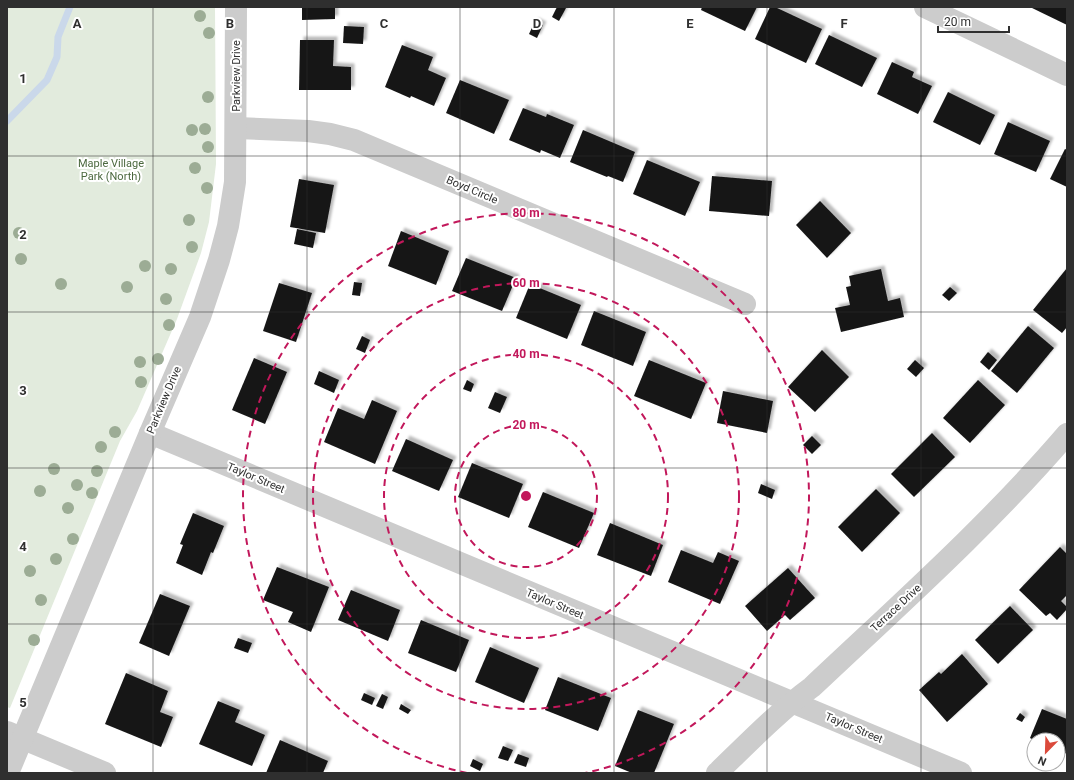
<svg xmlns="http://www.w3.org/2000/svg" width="1074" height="780" font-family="Roboto,sans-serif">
  <defs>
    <filter id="shadow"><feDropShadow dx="3.5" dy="-3.5" stdDeviation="1" flood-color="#0004"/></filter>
  </defs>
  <rect width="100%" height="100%" fill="#fff"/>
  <polygon fill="#e2ebdd" points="7,7 215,7 216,164 209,222 201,253 177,319 137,411 120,441 10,708 7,707"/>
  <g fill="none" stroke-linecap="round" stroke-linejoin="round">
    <polyline stroke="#cad8ea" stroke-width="7" points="7,121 47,80 57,57 58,37 70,7"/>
  </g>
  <g fill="#161616" filter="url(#shadow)">
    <polygon points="302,7 335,7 335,19 302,20"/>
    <polygon points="557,7 566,8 559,21 552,17"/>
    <polygon points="702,7 757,7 745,31 701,10"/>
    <polygon points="770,7 775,7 822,29 806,63 755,39"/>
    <polygon points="1030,7 1067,7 1067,25"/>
    <polygon points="535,21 543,25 537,38 529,34"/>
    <polygon points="344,26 364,27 363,44 343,43"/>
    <polygon points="829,35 877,58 862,87 815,64"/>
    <polygon points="300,40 334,40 333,66 351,67 351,90 299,90"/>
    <polygon points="402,45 433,57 428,70 446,78 434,106 411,96 410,98 385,87"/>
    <polygon points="892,62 914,72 912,77 932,86 918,114 877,94"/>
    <polygon points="460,80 509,100 494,134 446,113"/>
    <polygon points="948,92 995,115 980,145 933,122"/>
    <polygon points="523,108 546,117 547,114 574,125 560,158 541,150 540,153 509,140"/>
    <polygon points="1008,122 1050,141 1036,172 994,154"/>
    <polygon points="583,130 635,152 623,182 608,176 607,177 570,162"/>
    <polygon points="1065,149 1067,150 1067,187 1050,179"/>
    <polygon points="647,160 700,182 685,216 633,194"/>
    <polygon points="712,176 772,181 769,216 709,211"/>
    <polygon points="299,179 334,185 325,233 290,227"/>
    <polygon points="820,201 851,233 827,258 796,225"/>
    <polygon points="297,229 316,233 313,248 294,244"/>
    <polygon points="401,231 449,251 436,285 388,266"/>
    <polygon points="466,258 516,278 502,311 452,291"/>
    <polygon points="1067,268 1067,327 1062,333 1033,310"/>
    <polygon points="881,269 888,301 900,298 904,317 841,332 835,308 850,305 846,287 851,286 849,276"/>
    <polygon points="354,282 362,283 360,296 352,295"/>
    <polygon points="279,283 312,293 296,342 263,331"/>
    <polygon points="530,284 581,305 567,339 516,318"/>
    <polygon points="950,287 957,293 949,301 942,295"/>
    <polygon points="594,311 646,332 633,366 581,345"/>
    <polygon points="1028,326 1054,348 1017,393 991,371"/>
    <polygon points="362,336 370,340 365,353 356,349"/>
    <polygon points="822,350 849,377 815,412 788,387"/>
    <polygon points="988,352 997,360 989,370 980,362"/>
    <polygon points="254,358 287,372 265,424 232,410"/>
    <polygon points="649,360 706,383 691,419 634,396"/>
    <polygon points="915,360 924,368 916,377 907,369"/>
    <polygon points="319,371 339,380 334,393 314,384"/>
    <polygon points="467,380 474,384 471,392 463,389"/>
    <polygon points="978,380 1005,405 970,443 943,418"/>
    <polygon points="723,391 773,401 767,433 717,423"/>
    <polygon points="495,392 507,397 500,413 488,408"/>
    <polygon points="372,400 397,411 375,464 324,442 338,408 364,419"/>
    <polygon points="932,433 955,457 914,497 891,474"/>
    <polygon points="812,436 821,445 812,454 803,445"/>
    <polygon points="406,439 453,460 439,491 392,471"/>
    <polygon points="472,463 523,484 509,518 458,497"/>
    <polygon points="761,484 775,490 772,499 758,493"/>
    <polygon points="876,489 900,513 862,552 838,527"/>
    <polygon points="543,492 594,513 579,548 528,527"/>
    <polygon points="193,513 224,526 213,553 211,552 202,575 176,563 183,545 180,544"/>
    <polygon points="610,523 663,545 651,576 597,555"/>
    <polygon points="1060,547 1067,554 1067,595 1061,601 1067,607 1067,609 1057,620 1050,613 1046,616 1019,590"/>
    <polygon points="681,550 713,563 718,552 739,561 720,604 668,582"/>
    <polygon points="277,567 329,587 311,632 288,622 293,612 263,600"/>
    <polygon points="788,568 815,598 790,620 785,615 767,631 745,606"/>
    <polygon points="351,590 400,610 388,641 338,620"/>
    <polygon points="160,594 190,606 169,656 139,643"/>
    <polygon points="1010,606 1033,630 998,664 975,640"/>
    <polygon points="421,620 469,640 456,672 408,653"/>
    <polygon points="238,638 252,643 248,653 234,648"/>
    <polygon points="490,647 539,668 524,703 475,682"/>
    <polygon points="962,654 988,684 947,722 919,690 939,672 941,674"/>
    <polygon points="126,673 168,691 160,712 173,717 161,747 105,724"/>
    <polygon points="558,677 611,698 598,731 545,710"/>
    <polygon points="364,693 375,698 372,705 361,700"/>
    <polygon points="382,694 388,697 383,709 376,706"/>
    <polygon points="218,701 240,710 235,722 265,735 252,766 199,744"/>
    <polygon points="401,704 411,710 408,714 399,709"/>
    <polygon points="1042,709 1067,719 1067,754 1058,750 1058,740 1034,740 1030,738"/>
    <polygon points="638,710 674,724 654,773 632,773 615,766"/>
    <polygon points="1020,713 1025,717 1022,722 1016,719"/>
    <polygon points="280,740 328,761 323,773 266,773"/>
    <polygon points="503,746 513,750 508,761 498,758"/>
    <polygon points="518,754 529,758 526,767 514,763"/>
    <polygon points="473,759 483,764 480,771 470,766"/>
  </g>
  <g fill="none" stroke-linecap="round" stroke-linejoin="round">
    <g stroke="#ccc" stroke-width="22">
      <polyline points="925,7 1067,75"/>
      <polyline points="236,128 308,131 330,134 354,140 745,304"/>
      <polyline points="150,433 961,773"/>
      <polyline points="7,732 105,773"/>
      <polyline points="8,773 150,433 200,317 219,260 228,226 235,182 236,7"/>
      <path d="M717,773c31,-30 61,-61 95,-86 87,-82 177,-162 255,-253"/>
    </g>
  </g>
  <g fill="#9cac95">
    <circle cx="200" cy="16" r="6"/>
    <circle cx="209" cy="33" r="6"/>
    <circle cx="208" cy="97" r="6"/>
    <circle cx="205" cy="129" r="6"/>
    <circle cx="192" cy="130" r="6"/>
    <circle cx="208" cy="147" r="6"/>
    <circle cx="195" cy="168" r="6"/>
    <circle cx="207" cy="188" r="6"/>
    <circle cx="189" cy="220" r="6"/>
    <circle cx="19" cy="233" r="6"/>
    <circle cx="192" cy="247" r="6"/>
    <circle cx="21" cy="259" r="6"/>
    <circle cx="145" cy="266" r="6"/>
    <circle cx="171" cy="269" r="6"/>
    <circle cx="61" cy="284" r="6"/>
    <circle cx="127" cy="287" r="6"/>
    <circle cx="166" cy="299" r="6"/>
    <circle cx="169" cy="325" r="6"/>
    <circle cx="158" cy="359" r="6"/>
    <circle cx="140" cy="362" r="6"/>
    <circle cx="141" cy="382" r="6"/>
    <circle cx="115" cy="432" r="6"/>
    <circle cx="101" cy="447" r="6"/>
    <circle cx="54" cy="469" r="6"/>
    <circle cx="97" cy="471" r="6"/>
    <circle cx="77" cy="485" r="6"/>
    <circle cx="40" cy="491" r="6"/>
    <circle cx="92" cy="493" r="6"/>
    <circle cx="68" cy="508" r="6"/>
    <circle cx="73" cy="539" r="6"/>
    <circle cx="56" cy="559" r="6"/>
    <circle cx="30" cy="571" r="6"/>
    <circle cx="41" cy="600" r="6"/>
    <circle cx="34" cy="640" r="6"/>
  </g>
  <path fill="none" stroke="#2f2f2f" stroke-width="1" stroke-opacity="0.55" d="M153,7v766M307,7v766M460,7v766M614,7v766M767,7v766M921,7v766M7,156h1060M7,312h1060M7,468h1060M7,624h1060"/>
  <g fill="none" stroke="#c2185b" stroke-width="2" stroke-dasharray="7 5">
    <circle cx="526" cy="496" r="71"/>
    <circle cx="526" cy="496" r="142"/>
    <circle cx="526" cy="496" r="213"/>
    <path d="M467 773A283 283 0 1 1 585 773"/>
  </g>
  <g text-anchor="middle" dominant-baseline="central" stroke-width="4" stroke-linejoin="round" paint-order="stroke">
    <g font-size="11" fill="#2f2f2f" stroke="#fff">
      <text transform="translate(236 76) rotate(-90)">Parkview Drive</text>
      <text transform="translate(472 190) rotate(23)">Boyd Circle</text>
      <text transform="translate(164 400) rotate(-67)">Parkview Drive</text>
      <text transform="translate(256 478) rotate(23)">Taylor Street</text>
      <text transform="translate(555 604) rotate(23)">Taylor Street</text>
      <text transform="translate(896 608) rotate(-43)">Terrace Drive</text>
      <text transform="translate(854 728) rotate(23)">Taylor Street</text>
    </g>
    <g font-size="11" fill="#4b683e" stroke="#fff">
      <text x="111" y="163">Maple Village<tspan x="111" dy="13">Park (North)</tspan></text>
    </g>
  </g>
  <g font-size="13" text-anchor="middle" font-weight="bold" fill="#2f2f2f" stroke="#fff" stroke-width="4" stroke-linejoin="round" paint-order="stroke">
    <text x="77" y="28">A</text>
    <text x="230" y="28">B</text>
    <text x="384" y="28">C</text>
    <text x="537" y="28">D</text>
    <text x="690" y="28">E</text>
    <text x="844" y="28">F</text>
    <text x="23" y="83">1</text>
    <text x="23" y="239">2</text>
    <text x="23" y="395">3</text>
    <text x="23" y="551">4</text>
    <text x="23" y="707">5</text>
  </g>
  <circle cx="526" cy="496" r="6" fill="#c2185b" stroke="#fff" stroke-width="2"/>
  <g font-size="12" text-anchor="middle" font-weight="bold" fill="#c2185b" stroke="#fff" stroke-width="4" stroke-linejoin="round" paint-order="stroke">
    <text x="526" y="217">80 m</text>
    <text x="526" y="287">60 m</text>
    <text x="526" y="358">40 m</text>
    <text x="526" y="429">20 m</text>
  </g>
  <rect width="1074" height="780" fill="none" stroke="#2f2f2f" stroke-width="16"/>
  <g transform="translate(1046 752) rotate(203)"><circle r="19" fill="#ffffff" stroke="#acacac"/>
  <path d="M0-3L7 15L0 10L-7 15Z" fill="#db4a3b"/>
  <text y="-6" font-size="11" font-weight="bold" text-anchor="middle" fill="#2f2f2f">N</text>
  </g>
  <path d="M938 26v6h71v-6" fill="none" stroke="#2f2f2f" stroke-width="2"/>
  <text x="944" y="26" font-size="12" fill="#2f2f2f" stroke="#ffffff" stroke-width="3" paint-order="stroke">20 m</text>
</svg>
